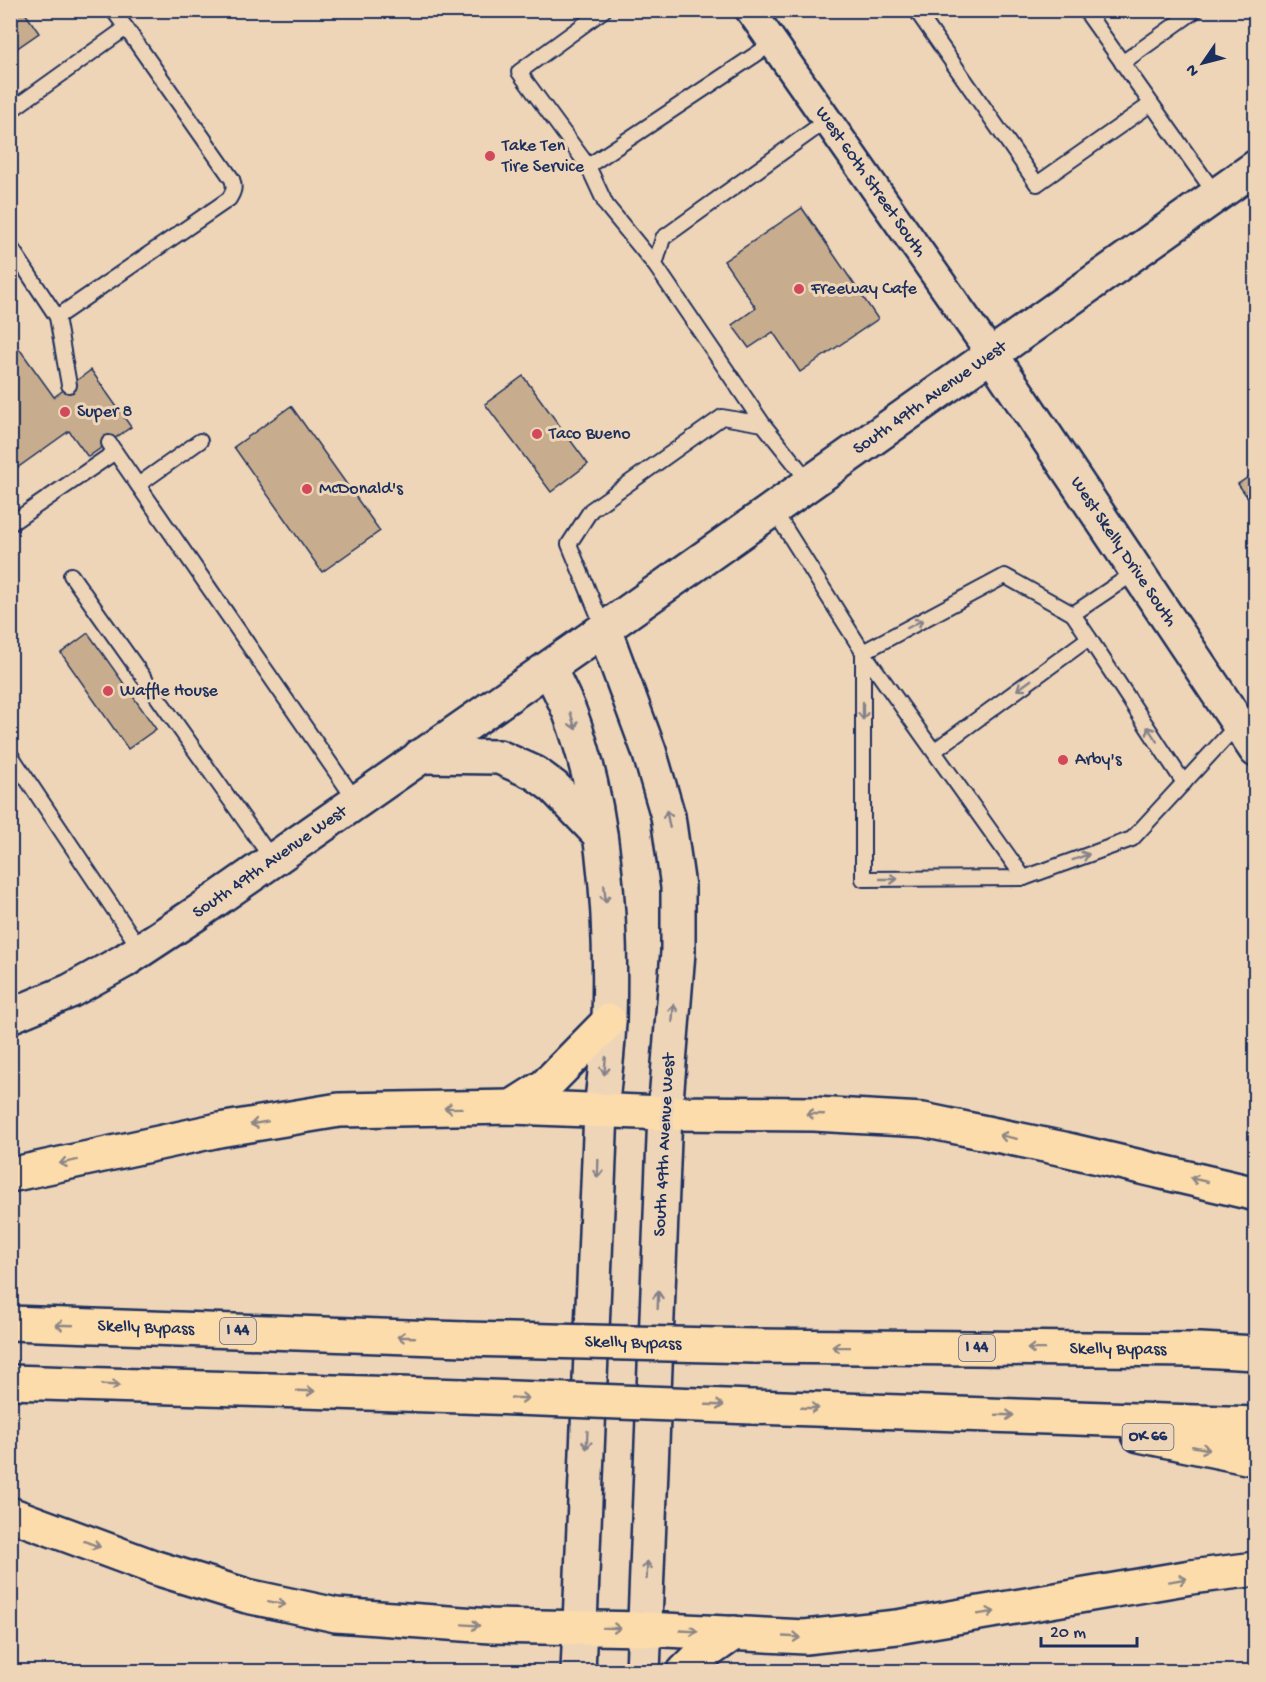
<svg xmlns="http://www.w3.org/2000/svg" width="1266" height="1682" font-family="'Gochi Hand',sans-serif">
  <rect width="100%" height="100%" fill="#efd5b7"/>
  <filter id="ink" filterUnits="userSpaceOnUse"><feTurbulence type="fractalNoise" baseFrequency=".0167" numOctaves="2"/><feDisplacementMap in="SourceGraphic" scale="12" xChannelSelector="R" yChannelSelector="G"/><feConvolveMatrix kernelMatrix="1 2 1 2 8 2 1 2 1" color-interpolation-filters="sRGB"/></filter>
  <g filter="url(#ink)">
    <g fill="#c7ad8d" stroke="#1b2f5e" stroke-width="1.5">
      <polygon points="10,10 23,10 39,33 10,53"/>
      <polygon points="802,208 878,319 800,372 773,332 749,348 732,325 756,308 724,261"/>
      <polygon points="10,336 54,397 91,370 131,427 88,457 69,431 10,473"/>
      <polygon points="523,376 588,464 551,492 485,404"/>
      <polygon points="291,406 380,531 322,572 234,447"/>
      <polygon points="1256,472 1256,509 1238,484"/>
      <polygon points="88,633 156,729 128,749 61,653"/>
    </g>
    <g fill="none" stroke-linecap="round" stroke-linejoin="round">
      <defs>
        <g id="lane">
          <polyline points="916,10 1037,184 1151,104"/>
          <polyline points="1085,10 1216,195"/>
          <polyline points="1122,63 1196,10"/>
          <polyline points="10,111 126,28 113,10"/>
          <polyline points="588,166 519,72 604,10"/>
          <polyline points="10,246 57,317 69,385"/>
          <polyline points="655,265 606,205 588,166 773,43"/>
          <path d="M57,317l172,-118c5,-8 6,-12 3,-20l-106,-151"/>
          <polyline points="763,424 655,265 663,238 827,120"/>
          <polyline points="109,443 356,801"/>
          <polyline points="138,485 200,441"/>
          <polyline points="773,509 863,652 1024,878"/>
          <polyline points="10,524 115,452"/>
          <polyline points="71,575 272,859"/>
          <polyline points="1073,614 1137,571"/>
          <polyline points="604,629 569,544 591,510 722,417 763,424 810,483"/>
          <polyline points="863,652 863,879 1024,878 1132,839 1238,724"/>
          <polyline points="863,652 1005,576 1073,614 1089,638"/>
          <polyline points="934,751 1089,638 1184,783"/>
          <polyline points="10,754 141,950"/>
        </g>
        <g id="street">
          <path id="s1" d="M750,10l241,344"/>
        </g>
        <g id="secondary">
          <path id="s2" d="M991,354l265,396"/>
          <polyline points="604,629 649,751 668,816 678,887 678,952 665,1113 643,1672"/>
          <path d="M549,668c7,15 15,30 21,45 35,93 42,208 39,307 -1,30 -5,61 -8,91l-23,561"/>
          <polyline points="420,756 499,757 535,773 554,787 600,835"/>
          <path id="s3" d="M10,1016l60,-25 54,-30 73,-48 407,-284 652,-462"/>
        </g>
        <g id="highway">
          <polyline points="512,1107 545,1086 609,1021"/>
          <polyline points="10,1175 219,1130 339,1110 512,1107 665,1113 814,1114 923,1120 1064,1149 1256,1194"/>
          <path id="s4" d="M10,1323l455,16"/>
          <path id="s5" d="M754,1346l446,4 56,3"/>
          <polyline points="10,1382 462,1396"/>
          <polyline points="752,1407 1256,1424"/>
          <polyline points="1139,1435 1256,1459"/>
          <polyline points="10,1514 156,1568 247,1596 336,1615 491,1626 645,1629 805,1637 897,1627 1191,1577 1256,1569"/>
          <polyline points="684,1672 697,1659 734,1633"/>
        </g>
      </defs>
      <use href="#lane" stroke="#1b2f5e" stroke-width="18"/>
      <use href="#street" stroke="#1b2f5e" stroke-width="33"/>
      <use href="#secondary" stroke="#1b2f5e" stroke-width="38"/>
      <use href="#highway" stroke="#1b2f5e" stroke-width="38"/>
      <use href="#lane" stroke="#efd5b7" stroke-width="14"/>
      <use href="#street" stroke="#efd5b7" stroke-width="28"/>
      <use href="#secondary" stroke="#efd5b7" stroke-width="33"/>
      <use href="#highway" stroke="#fddcac" stroke-width="33"/>
      <defs>
        <g id="highway-bridge">
          <path id="s6" d="M465,1339l289,7"/>
          <polyline points="462,1396 752,1407"/>
        </g>
      </defs>
      <use href="#highway-bridge" stroke="#1b2f5e" stroke-width="38" stroke-linecap="butt"/>
      <use href="#highway-bridge" stroke="#fddcac" stroke-width="33"/>
    </g>
    <defs><path id="oneway-shaft" d="M-6 0H5M1.5-3L5.5 0L1.5 3" fill="none" stroke-width="1.6" stroke-linecap="round" stroke-linejoin="round" transform="scale(1.5)"/></defs>
    <g stroke="#85828a">
      <use href="#oneway-shaft" transform="translate(915 624) rotate(-28)"/>
      <use href="#oneway-shaft" transform="translate(1024 685) rotate(144)"/>
      <use href="#oneway-shaft" transform="translate(863 711) rotate(90)"/>
      <use href="#oneway-shaft" transform="translate(573 721) rotate(73)"/>
      <use href="#oneway-shaft" transform="translate(1152 734) rotate(-123)"/>
      <use href="#oneway-shaft" transform="translate(668 819) rotate(-101)"/>
      <use href="#oneway-shaft" transform="translate(1081 857) rotate(-20)"/>
      <use href="#oneway-shaft" transform="translate(889 879)"/>
      <use href="#oneway-shaft" transform="translate(605 894) rotate(85)"/>
      <use href="#oneway-shaft" transform="translate(673 1013) rotate(-86)"/>
      <use href="#oneway-shaft" transform="translate(605 1066) rotate(95)"/>
      <use href="#oneway-shaft" transform="translate(598 1169) rotate(92)"/>
      <use href="#oneway-shaft" transform="translate(658 1300) rotate(-88)"/>
      <use href="#oneway-shaft" transform="translate(587 1440) rotate(93)"/>
      <use href="#oneway-shaft" transform="translate(647 1570) rotate(-88)"/>
    </g>
    <g stroke="#8c8685">
      <use href="#oneway-shaft" transform="translate(453 1108) rotate(179)"/>
      <use href="#oneway-shaft" transform="translate(815 1114) rotate(-178)"/>
      <use href="#oneway-shaft" transform="translate(259 1123) rotate(170)"/>
      <use href="#oneway-shaft" transform="translate(1008 1137) rotate(-168)"/>
      <use href="#oneway-shaft" transform="translate(68 1162) rotate(168)"/>
      <use href="#oneway-shaft" transform="translate(1199 1180) rotate(-167)"/>
      <use href="#oneway-shaft" transform="translate(64 1325) rotate(-178)"/>
      <use href="#oneway-shaft" transform="translate(406 1337) rotate(-178)"/>
      <use href="#oneway-shaft" transform="translate(841 1347) rotate(-179)"/>
      <use href="#oneway-shaft" transform="translate(1036 1349) rotate(-179)"/>
      <use href="#oneway-shaft" transform="translate(111 1385) rotate(2)"/>
      <use href="#oneway-shaft" transform="translate(306 1391) rotate(2)"/>
      <use href="#oneway-shaft" transform="translate(520 1398) rotate(2)"/>
      <use href="#oneway-shaft" transform="translate(715 1405) rotate(2)"/>
      <use href="#oneway-shaft" transform="translate(810 1408) rotate(2)"/>
      <use href="#oneway-shaft" transform="translate(1005 1415) rotate(2)"/>
      <use href="#oneway-shaft" transform="translate(1201 1448) rotate(11)"/>
      <use href="#oneway-shaft" transform="translate(92 1544) rotate(21)"/>
      <use href="#oneway-shaft" transform="translate(1178 1580) rotate(-10)"/>
      <use href="#oneway-shaft" transform="translate(277 1603) rotate(12)"/>
      <use href="#oneway-shaft" transform="translate(986 1613) rotate(-9)"/>
      <use href="#oneway-shaft" transform="translate(471 1625) rotate(4)"/>
      <use href="#oneway-shaft" transform="translate(612 1628) rotate(1)"/>
      <use href="#oneway-shaft" transform="translate(689 1631) rotate(3)"/>
      <use href="#oneway-shaft" transform="translate(792 1637) rotate(3)"/>
    </g>
  </g>
  <g fill="#d1495b" stroke="#efd5b7" stroke-width="2">
    <circle cx="490" cy="156" r="6"/>
    <circle cx="799" cy="289" r="6"/>
    <circle cx="65" cy="412" r="6"/>
    <circle cx="537" cy="434" r="6"/>
    <circle cx="307" cy="489" r="6"/>
    <circle cx="108" cy="691" r="6"/>
    <circle cx="1063" cy="760" r="6"/>
  </g>
  <g text-anchor="middle" dominant-baseline="central" stroke-width="6" stroke-linejoin="round" paint-order="stroke">
    <g fill="#efd5b7" stroke="#5b6179" stroke-width="1.5">
      <rect x="220" y="1318" width="36" height="26" rx="4.5"/>
      <rect x="959" y="1335" width="36" height="26" rx="4.5"/>
      <rect x="1122.5" y="1424" width="51" height="26" rx="4.5"/>
    </g>
    <g font-size="16" font-weight="bold" fill="#1b2f5e">
      <text x="238" y="1331">I 44</text>
      <text x="977" y="1348">I 44</text>
      <text x="1148" y="1437">OK 66</text>
    </g>
    <g font-size="18" fill="#1b2f5e" stroke="#efd5b7" text-anchor="start">
      <text x="502" y="146">Take Ten<tspan x="502" dy="21">Tire Service</tspan></text>
      <text x="811" y="289">Freeway Cafe</text>
      <text x="77" y="412">Super 8</text>
      <text x="549" y="434">Taco Bueno</text>
      <text x="319" y="489">McDonald's</text>
      <text x="120" y="691">Waffle House</text>
      <text x="1075" y="760">Arby's</text>
    </g>
    <g font-size="18" fill="#1b2f5e" stroke="#efd5b7">
      <text stroke="none"><textPath href="#s1" startOffset="210">West 60th Street South</textPath></text>
      <text stroke="none"><textPath href="#s3" startOffset="1110">South 49th Avenue West</textPath></text>
      <text stroke="none"><textPath href="#s2" startOffset="238">West Skelly Drive South</textPath></text>
      <text stroke="none"><textPath href="#s3" startOffset="303">South 49th Avenue West</textPath></text>
      <text transform="translate(665 1145) rotate(-87)">South 49th Avenue West</text>
      <text stroke="none"><textPath href="#s4" startOffset="136">Skelly Bypass</textPath></text>
      <text stroke="none"><textPath href="#s6" startOffset="168">Skelly Bypass</textPath></text>
      <text stroke="none"><textPath href="#s5" startOffset="364">Skelly Bypass</textPath></text>
    </g>
  </g>
  <rect width="1266" height="1682" fill="none" stroke="#efd5b7" stroke-width="36"/>
  <rect x="18" y="18" width="1230" height="1646" fill="none" stroke="#1b2f5e" stroke-width="2" filter="url(#ink)"/>
  <g transform="translate(1203 63) rotate(235)" stroke="#efd5b7" stroke-width="4.5" paint-order="stroke">
  <path d="M0-4.5L10 22L0 15L-10 22Z" fill="#1b2f5e"/>
  <text y="-9" font-size="16" font-weight="bold" text-anchor="middle" fill="#1b2f5e">N</text>
  </g>
  <path d="M1041 1637v9h96v-9" fill="none" stroke="#1b2f5e" stroke-width="3"/>
  <text x="1050" y="1637" font-size="18" fill="#1b2f5e" stroke="#efd5b7" stroke-width="4.5" paint-order="stroke">20 m</text>
</svg>
